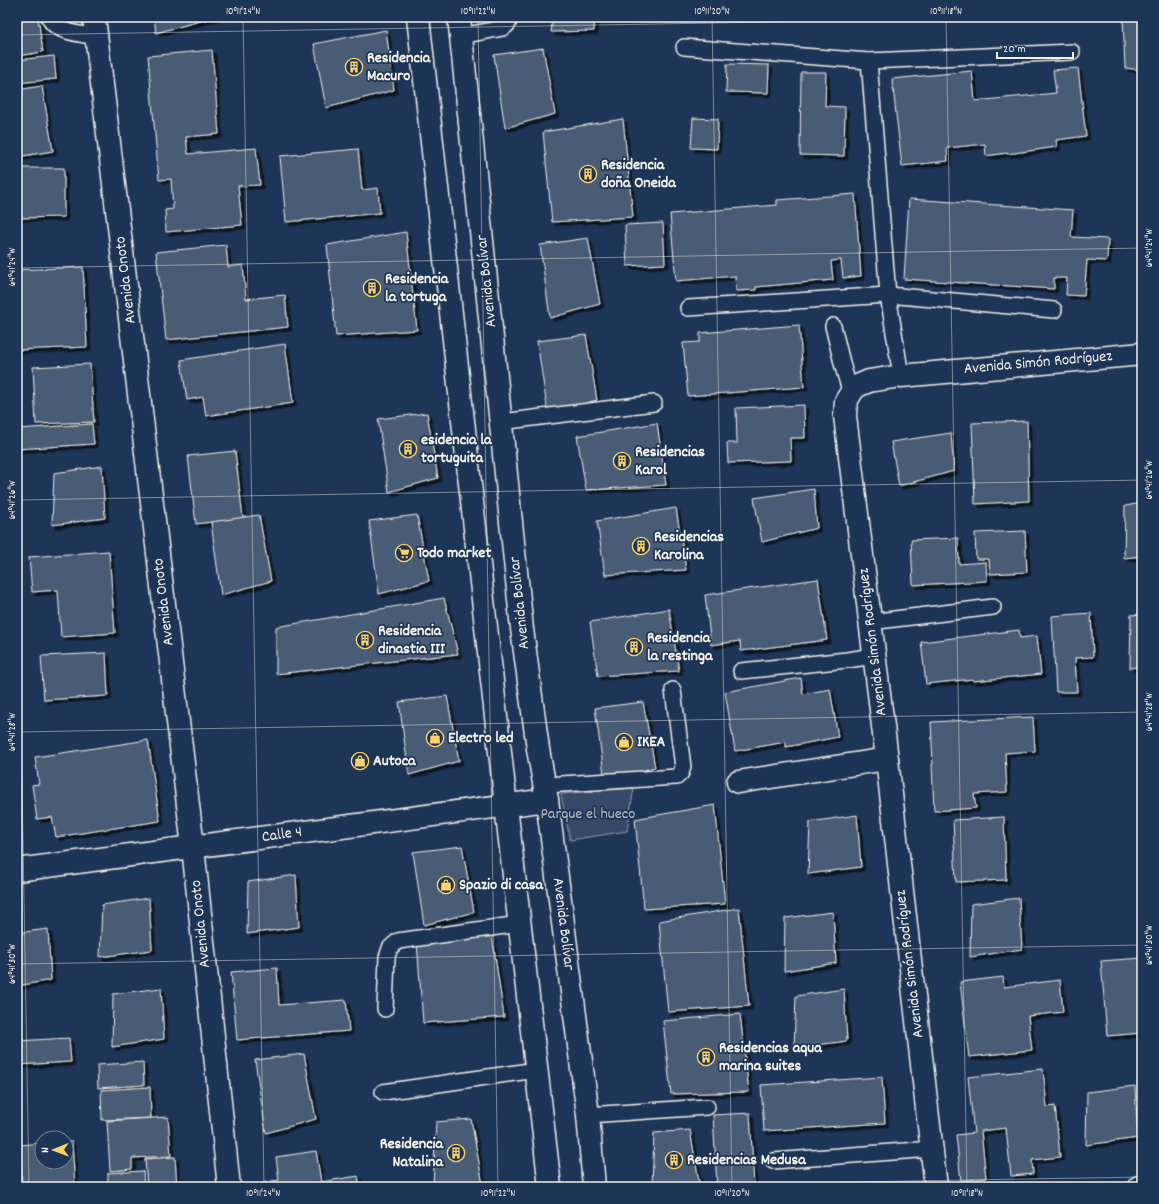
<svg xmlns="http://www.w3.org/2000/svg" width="1159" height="1204" font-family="Dekko,sans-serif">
  <defs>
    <filter id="shadow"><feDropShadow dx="3.5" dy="3.5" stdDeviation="0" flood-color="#0009"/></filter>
  </defs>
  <rect width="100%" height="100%" fill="#1d3557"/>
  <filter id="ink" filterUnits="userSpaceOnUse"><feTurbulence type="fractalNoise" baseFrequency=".025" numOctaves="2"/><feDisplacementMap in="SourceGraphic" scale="8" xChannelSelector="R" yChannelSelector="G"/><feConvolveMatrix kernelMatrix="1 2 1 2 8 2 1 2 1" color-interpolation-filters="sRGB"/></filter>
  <g filter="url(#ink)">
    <polygon fill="#354a67" stroke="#949ea8" points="634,788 627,831 570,840 561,794"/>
    <g fill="#485b74" stroke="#f4f1e8" filter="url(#shadow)">
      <polygon points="17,17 38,17 43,52 17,56"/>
      <polygon points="154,17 215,17 156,33"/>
      <polygon points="553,17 595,17 594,31 551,32"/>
      <polygon points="1123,17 1142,17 1142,70 1125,68"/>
      <polygon points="386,30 394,90 326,108 314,44"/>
      <polygon points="543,48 555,114 505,128 494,55"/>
      <polygon points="212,50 219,134 186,137 188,154 256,148 260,185 238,186 242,225 166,232 165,210 173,209 171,179 159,180 148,56"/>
      <polygon points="54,56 56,79 17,83 17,60"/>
      <polygon points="727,64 769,65 768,93 726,92"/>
      <polygon points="1078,68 1086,136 1056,140 1057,147 1007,154 1007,153 986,156 985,144 947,148 948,161 902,166 892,79 972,71 975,101 1056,93 1053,70"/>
      <polygon points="801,72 826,72 825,106 845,107 844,156 800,155"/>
      <polygon points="42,86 53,151 17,157 17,90"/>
      <polygon points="693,118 718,119 717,149 691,148"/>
      <polygon points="623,119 633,217 552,222 543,132"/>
      <polygon points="358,149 362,190 378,188 380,213 286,222 280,156"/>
      <polygon points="17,168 64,168 64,217 17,218"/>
      <polygon points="855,194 861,276 843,278 841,260 831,261 833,280 756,287 756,290 736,291 735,276 676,281 670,214 777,205 777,200"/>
      <polygon points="909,199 1073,210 1071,237 1108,239 1107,261 1087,260 1084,296 1066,295 1067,278 1054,278 1054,289 904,279"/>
      <polygon points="663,223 665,264 627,266 625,225"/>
      <polygon points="406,232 417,330 336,336 327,245"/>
      <polygon points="588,238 600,304 550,318 540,245"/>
      <polygon points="226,245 228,267 243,265 246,299 285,295 288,327 166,340 156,252"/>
      <polygon points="83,267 87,347 17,350 17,270"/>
      <polygon points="799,325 804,387 688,396 683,343 700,342 700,333"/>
      <polygon points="586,335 597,400 548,414 537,341"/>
      <polygon points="285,344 293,403 206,416 203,397 187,400 181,360"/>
      <polygon points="90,364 94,422 36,424 33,367"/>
      <polygon points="804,405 805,438 790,438 791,461 728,463 727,443 737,443 736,408"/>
      <polygon points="427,413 438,478 389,492 378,419"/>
      <polygon points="1027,421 1029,501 975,504 972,423"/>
      <polygon points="657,423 666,485 586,490 577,436"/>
      <polygon points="92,424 94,444 17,449 17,429"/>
      <polygon points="951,433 954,471 899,486 891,442"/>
      <polygon points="235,451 243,518 196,524 188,456"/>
      <polygon points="102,466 105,518 52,525 54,473"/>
      <polygon points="814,489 817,528 762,542 754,498"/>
      <polygon points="1142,503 1142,556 1124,558 1125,506"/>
      <polygon points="676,508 686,570 605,575 597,521"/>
      <polygon points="259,515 271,581 221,595 211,522"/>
      <polygon points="417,515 429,581 379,594 369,521"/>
      <polygon points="1025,531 1027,572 990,574 989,559 976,559 975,533"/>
      <polygon points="958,538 959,564 986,562 987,581 913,585 911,540"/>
      <polygon points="109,551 115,633 61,637 58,590 32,592 29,557"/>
      <polygon points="818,579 827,640 741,651 740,641 711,645 705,595"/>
      <polygon points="444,598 458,654 276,674 276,627"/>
      <polygon points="669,609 679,671 598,676 590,622"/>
      <polygon points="1091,613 1093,657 1075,658 1077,692 1056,692 1052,616"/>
      <polygon points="1142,614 1142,666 1130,668 1131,615"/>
      <polygon points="1019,630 1020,638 1037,636 1041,674 973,681 973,679 926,684 921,642"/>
      <polygon points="106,653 108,696 44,700 41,656"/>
      <polygon points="801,678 803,694 830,689 838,737 786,747 786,742 735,751 725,692"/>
      <polygon points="447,696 459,761 409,775 399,702"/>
      <polygon points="643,702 655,767 605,781 595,708"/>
      <polygon points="1033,717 1035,751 1005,753 1007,792 974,794 976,808 934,811 932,764 933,764 931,722"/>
      <polygon points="148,740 160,821 56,837 52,817 37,819 32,785 39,784 35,757"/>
      <polygon points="715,805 725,904 644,909 635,819"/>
      <polygon points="857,815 861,867 808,874 810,822"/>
      <polygon points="1004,817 1006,880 956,882 953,820"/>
      <polygon points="462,846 474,912 424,925 413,852"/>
      <polygon points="296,875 299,927 247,934 248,882"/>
      <polygon points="149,898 152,950 100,957 102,905"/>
      <polygon points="1019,898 1022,949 970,957 971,904"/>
      <polygon points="739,908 749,1006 668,1012 659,921"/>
      <polygon points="833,912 836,963 784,971 785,918"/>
      <polygon points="48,929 51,980 17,986 17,933"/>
      <polygon points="492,935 504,1017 423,1023 417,942"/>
      <polygon points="1142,958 1142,1033 1107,1036 1101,961"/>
      <polygon points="277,968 279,1005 346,1000 349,1031 237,1040 231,972"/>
      <polygon points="1003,977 1004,987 1060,980 1063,1012 1028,1016 1032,1050 969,1057 960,982"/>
      <polygon points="161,988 164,1039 112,1047 113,994"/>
      <polygon points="844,989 847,1041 794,1048 796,996"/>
      <polygon points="740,1014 749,1092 671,1094 663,1021"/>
      <polygon points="69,1038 71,1062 17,1065 17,1041"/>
      <polygon points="304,1054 316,1119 266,1133 255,1060"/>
      <polygon points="143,1062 144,1085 98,1088 97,1065"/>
      <polygon points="1043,1069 1047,1107 1055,1106 1060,1157 1032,1160 1033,1174 1011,1176 1006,1128 981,1131 986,1178 961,1181 956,1135 974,1133 968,1077"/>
      <polygon points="882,1077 885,1123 764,1131 761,1085"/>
      <polygon points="1135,1086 1138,1138 1086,1145 1087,1092"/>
      <polygon points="150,1087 151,1118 102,1120 101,1090"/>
      <polygon points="750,1113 754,1187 717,1187 713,1115"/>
      <polygon points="168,1117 171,1156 132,1158 132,1169 110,1171 107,1121"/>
      <polygon points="471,1119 483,1185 475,1187 433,1187 436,1122"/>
      <polygon points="690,1130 700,1187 652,1187 654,1133"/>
      <polygon points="66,1142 72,1142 75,1187 22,1187 20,1145 42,1143 42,1162 66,1162"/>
      <polygon points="316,1151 321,1182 358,1176 360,1187 266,1187 265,1182 279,1180 276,1157"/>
      <polygon points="175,1157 177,1187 147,1187 145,1159"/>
      <polygon points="143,1171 144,1187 108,1187 108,1173"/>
    </g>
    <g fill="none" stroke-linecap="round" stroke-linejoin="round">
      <defs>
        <g id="lane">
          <path d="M49,17c5,16 33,17 48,20"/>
          <path d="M461,36l42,-8c5,-3 7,-6 6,-11"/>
          <polyline points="684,47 869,61 1072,52"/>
          <polyline points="869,61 888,295 901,376"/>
          <polyline points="688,308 888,295 1054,310"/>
          <polyline points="833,326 843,367 851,394"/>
          <polyline points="501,422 654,403"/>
          <polyline points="870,622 993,607"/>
          <polyline points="741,671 847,660 874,656"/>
          <polyline points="545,785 677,777 681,773 683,767 673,690"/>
          <polyline points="385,1009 387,957 390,948 398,941 519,924"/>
          <polyline points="383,1092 536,1070"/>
          <polyline points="588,1115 707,1107"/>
          <polyline points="773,1161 932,1149"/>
        </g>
        <g id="street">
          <polyline points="94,17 193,847 229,1187"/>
          <polyline points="418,17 506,806 550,1187"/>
          <polyline points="459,17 522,629 538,749 547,800 588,1115 594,1187"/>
          <polyline points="738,782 887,759"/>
          <polyline points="17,870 547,800"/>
          <polyline points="936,1187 887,759 845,416 846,401 855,387 869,381 901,376 1142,354"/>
          <polyline points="1139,1187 1142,1187"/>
        </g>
      </defs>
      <use href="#lane" stroke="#f4f1e8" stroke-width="18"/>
      <use href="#street" stroke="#f4f1e8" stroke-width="25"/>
      <use href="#lane" stroke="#1d3557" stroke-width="15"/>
      <use href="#street" stroke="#1d3557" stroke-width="22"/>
    </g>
  </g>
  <path fill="none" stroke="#f4f1e8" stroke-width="1" stroke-opacity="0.45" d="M243,17l21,1170M478,17l20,1170M712,17l20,1170M946,17l21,1170M17,35l1046,-18M17,268l1125,-20M17,495l12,692M17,500l1125,-20M17,732l1125,-20M17,964l1125,-19M560,1187l582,-10"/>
  <defs>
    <symbol id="building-ring" viewBox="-11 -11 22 22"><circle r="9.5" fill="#1d3557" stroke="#ffd166" stroke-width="1.5"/><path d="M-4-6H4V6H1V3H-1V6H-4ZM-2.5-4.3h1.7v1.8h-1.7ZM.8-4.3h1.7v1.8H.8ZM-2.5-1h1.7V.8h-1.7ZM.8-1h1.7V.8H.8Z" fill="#ffd166"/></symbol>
    <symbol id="supermarket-ring" viewBox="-11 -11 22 22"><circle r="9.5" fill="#1d3557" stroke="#ffd166" stroke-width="1.5"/><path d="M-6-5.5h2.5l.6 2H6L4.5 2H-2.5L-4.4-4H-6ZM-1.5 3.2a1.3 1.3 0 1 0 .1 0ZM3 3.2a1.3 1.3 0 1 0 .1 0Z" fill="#ffd166"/></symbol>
    <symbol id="shop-ring" viewBox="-11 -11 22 22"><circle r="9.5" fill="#1d3557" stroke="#ffd166" stroke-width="1.5"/><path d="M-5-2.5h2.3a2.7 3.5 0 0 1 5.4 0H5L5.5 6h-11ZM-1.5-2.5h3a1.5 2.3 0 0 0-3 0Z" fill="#ffd166"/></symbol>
  </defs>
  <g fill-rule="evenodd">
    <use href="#building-ring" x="344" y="57" width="20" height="20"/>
    <use href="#building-ring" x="578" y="164" width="20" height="20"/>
    <use href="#building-ring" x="362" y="278" width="20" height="20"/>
    <use href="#building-ring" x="398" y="439" width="20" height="20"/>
    <use href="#building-ring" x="612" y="451" width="20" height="20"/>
    <use href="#building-ring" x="631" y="536" width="20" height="20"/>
    <use href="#supermarket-ring" x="394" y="543" width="20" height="20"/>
    <use href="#building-ring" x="355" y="630" width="20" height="20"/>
    <use href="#building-ring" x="624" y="637" width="20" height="20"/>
    <use href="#shop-ring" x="425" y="728" width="20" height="20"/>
    <use href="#shop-ring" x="614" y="732" width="20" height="20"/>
    <use href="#shop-ring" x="350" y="751" width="20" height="20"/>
    <use href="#shop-ring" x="436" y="875" width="20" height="20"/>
    <use href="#building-ring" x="696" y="1047" width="20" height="20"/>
    <use href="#building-ring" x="446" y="1143" width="20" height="20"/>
    <use href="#building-ring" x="664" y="1150" width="20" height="20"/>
  </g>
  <g text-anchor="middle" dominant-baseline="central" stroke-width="3.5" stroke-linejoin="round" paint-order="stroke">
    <g font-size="16" font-weight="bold" fill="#f4f1e8" stroke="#1d3557" text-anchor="start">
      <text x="367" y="58">Residencia<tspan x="367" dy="18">Macuro</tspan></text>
      <text x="601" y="165">Residencia<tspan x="601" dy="18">doña Oneida</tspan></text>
      <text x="385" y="279">Residencia<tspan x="385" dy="18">la tortuga</tspan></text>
      <text x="421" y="440">esidencia la<tspan x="421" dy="18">tortuguita</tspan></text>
      <text x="635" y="452">Residencias<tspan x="635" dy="18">Karol</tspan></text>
      <text x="654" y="537">Residencias<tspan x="654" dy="18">Karolina</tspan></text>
      <text x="417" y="553">Todo market</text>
      <text x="378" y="631">Residencia<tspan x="378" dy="18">dinastia III</tspan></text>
      <text x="647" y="638">Residencia<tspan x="647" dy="18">la restinga</tspan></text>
      <text x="448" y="738">Electro led</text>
      <text x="637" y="742">IKEA</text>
      <text x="373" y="761">Autoca</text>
      <text x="459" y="885">Spazio di casa</text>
      <text x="719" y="1048">Residencias aqua<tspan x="719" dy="18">marina suites</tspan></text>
      <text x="443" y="1144" text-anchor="end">Residencia<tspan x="443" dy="18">Natalina</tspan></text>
      <text x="687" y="1160">Residencias Medusa</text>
    </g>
    <g font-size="16" fill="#f4f1e8" stroke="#1d3557">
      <text transform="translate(126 280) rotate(-97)">Avenida Onoto</text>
      <text transform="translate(487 281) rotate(-96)">Avenida Bolívar</text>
      <text transform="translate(1038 363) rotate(-5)">Avenida Simón Rodríguez</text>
      <text transform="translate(164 602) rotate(-97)">Avenida Onoto</text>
      <text transform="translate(520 603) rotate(-96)">Avenida Bolívar</text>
      <text transform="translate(873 642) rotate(-97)">Avenida Simón Rodríguez</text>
      <text transform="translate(282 835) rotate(-8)">Calle 4</text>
      <text transform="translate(201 924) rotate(-96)">Avenida Onoto</text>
      <text transform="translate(563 924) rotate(83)">Avenida Bolívar</text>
      <text transform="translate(910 964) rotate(-97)">Avenida Simón Rodríguez</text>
    </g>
    <g font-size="16" fill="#bbbfc1" stroke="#1d3557">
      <text x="588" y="814">Parque el hueco</text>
    </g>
  </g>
  <rect width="1159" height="1204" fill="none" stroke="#1d3557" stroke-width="44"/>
  <g transform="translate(54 1150) rotate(269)"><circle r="19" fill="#1d3557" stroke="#738091"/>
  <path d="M0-3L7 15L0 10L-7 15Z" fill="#ffd166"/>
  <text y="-6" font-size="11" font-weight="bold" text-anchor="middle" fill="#f4f1e8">N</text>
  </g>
  <path d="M997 52v6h76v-6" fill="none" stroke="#f4f1e8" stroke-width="2"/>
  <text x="1003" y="52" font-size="12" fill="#f4f1e8" stroke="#1d3557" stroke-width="3" paint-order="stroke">20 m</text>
  <rect x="22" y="22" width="1115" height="1160" fill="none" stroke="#f4f1e8" stroke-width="1.5"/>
  <g font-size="10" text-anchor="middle" fill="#f4f1e8">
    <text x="243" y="14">10°11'24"N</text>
    <text x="478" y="14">10°11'22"N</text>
    <text x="712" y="14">10°11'20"N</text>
    <text x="946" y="14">10°11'18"N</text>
    <text transform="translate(1148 248) rotate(-90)" y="4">64°41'24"W</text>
    <text transform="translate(11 267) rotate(-90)" y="4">64°41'24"W</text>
    <text transform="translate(1148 480) rotate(-90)" y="4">64°41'26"W</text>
    <text transform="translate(11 500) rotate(-90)" y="4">64°41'26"W</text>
    <text transform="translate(1148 712) rotate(-90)" y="4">64°41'28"W</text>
    <text transform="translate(11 732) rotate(-90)" y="4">64°41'28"W</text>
    <text transform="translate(1148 945) rotate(-90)" y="4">64°41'30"W</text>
    <text transform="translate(11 964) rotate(-90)" y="4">64°41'30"W</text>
    <text x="263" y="1196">10°11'24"N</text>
    <text x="498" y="1196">10°11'22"N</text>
    <text x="732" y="1196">10°11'20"N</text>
    <text x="967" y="1196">10°11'18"N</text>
  </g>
</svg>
